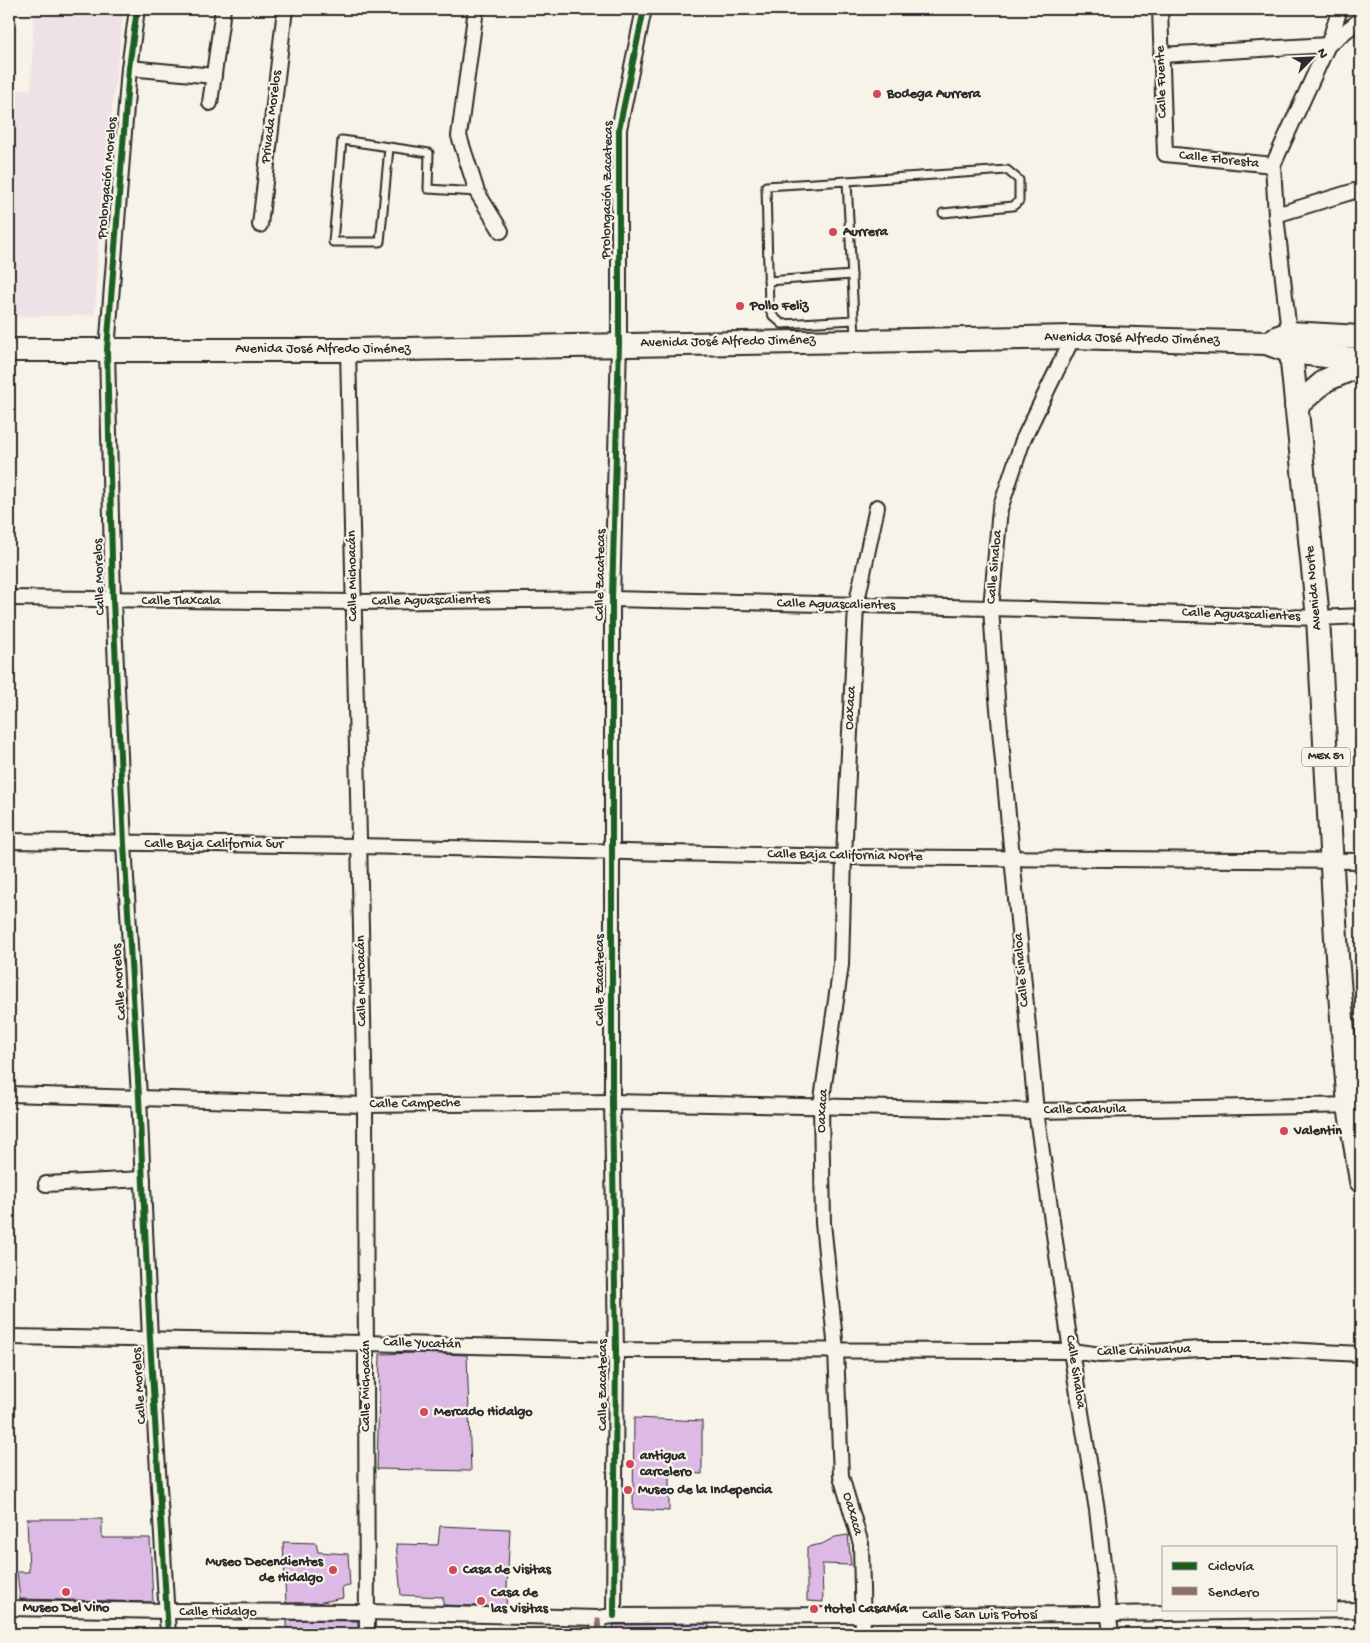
<svg xmlns="http://www.w3.org/2000/svg" width="1370" height="1643" font-family="'Gochi Hand',sans-serif">
  <rect width="100%" height="100%" fill="#f7f3e8"/>
  <filter id="ink" filterUnits="userSpaceOnUse"><feTurbulence type="fractalNoise" baseFrequency=".02" numOctaves="2"/><feDisplacementMap in="SourceGraphic" scale="10" xChannelSelector="R" yChannelSelector="G"/><feConvolveMatrix kernelMatrix="1 2 1 2 8 2 1 2 1" color-interpolation-filters="sRGB"/></filter>
  <g filter="url(#ink)">
    <polygon fill="#efe2e7" points="34,9 124,9 99,218 95,315 9,317 9,91 31,89"/>
    <polygon fill="#aae0a3" stroke="#6a8667" points="412,1629 480,1634 395,1634 402,1631"/>
    <g fill="#ddbae5" stroke="#2b2b2b">
      <polygon points="415,1353 467,1355 471,1471 377,1469 380,1354"/>
      <polygon points="634,1418 702,1421 702,1474 669,1472 669,1511 633,1509"/>
      <polygon points="27,1519 102,1519 102,1538 150,1538 153,1602 20,1599 17,1572 29,1572"/>
      <polygon points="440,1526 510,1529 506,1607 443,1605 443,1597 401,1595 396,1544 438,1545"/>
      <polygon points="848,1535 851,1565 822,1564 823,1602 807,1601 807,1547 822,1544 835,1537"/>
      <polygon points="283,1542 316,1543 318,1552 348,1554 350,1586 342,1587 343,1598 317,1603 286,1603"/>
      <polygon points="287,1620 358,1621 358,1634 287,1634"/>
      <polygon points="709,1624 709,1633 614,1634 613,1625 615,1625"/>
    </g>
    <g fill="none" stroke-linecap="round" stroke-linejoin="round">
      <defs>
        <g id="lane">
          <polyline points="389,148 380,242 333,242 342,140 429,153 428,189 477,192"/>
          <polyline points="847,181 1007,170 1019,180 1019,201 1013,206 943,213"/>
          <polyline points="768,281 852,275"/>
          <polyline points="854,320 782,324 773,316 769,308 766,186 847,181 855,337"/>
        </g>
        <g id="street">
          <polyline points="137,9 129,68 107,350 113,600 124,844 139,1097 150,1339 168,1634"/>
          <polyline points="476,9 459,136 477,192 501,231"/>
          <polyline points="1160,9 1165,154 1273,165"/>
          <polyline points="1161,55 1328,45 1361,19"/>
          <polyline points="129,68 214,76"/>
          <polyline points="210,103 223,9"/>
          <polyline points="1276,215 1361,189"/>
          <polyline points="260,225 285,9"/>
          <polyline points="1289,333 1276,215 1273,165 1328,45 1340,9"/>
          <polyline points="1073,337 1023,440 1000,509 991,608 997,698 1036,1111 1071,1351 1097,1510 1111,1634"/>
          <polyline points="348,350 365,1105 367,1634"/>
          <polyline points="9,598 354,602 612,599 991,608 1318,618 1361,616"/>
          <polyline points="9,841 358,846 844,857 1361,861"/>
          <polyline points="9,1094 365,1105 612,1102 1036,1111 1361,1105"/>
          <polyline points="46,1184 143,1179"/>
          <polyline points="9,1337 365,1343 616,1350 1071,1351 1101,1355 1201,1349 1266,1349 1361,1354"/>
          <polyline points="9,1608 167,1611 367,1612 598,1618 614,1616 1109,1614 1361,1610"/>
          <polyline points="614,1616 616,1350 612,1102 612,599 619,344 619,129 644,9"/>
          <polyline points="598,1618 599,1634"/>
          <polyline points="863,1634 861,1544 841,1476 836,1350 823,1223 821,1106 841,965 844,857 856,606 877,507"/>
        </g>
        <g id="primary">
          <polyline points="1289,333 1318,618 1337,956 1349,1106 1361,1181"/>
          <polyline points="1276,338 1289,333 1361,337"/>
          <polyline points="9,350 348,350 1073,337 1266,343 1291,352 1361,360"/>
          <polyline points="1296,406 1326,380 1361,365"/>
        </g>
      </defs>
      <use href="#lane" stroke="#2b2b2b" stroke-width="11"/>
      <use href="#street" stroke="#2b2b2b" stroke-width="18"/>
      <use href="#primary" stroke="#2b2b2b" stroke-width="26"/>
      <use href="#lane" stroke="#f7f3e8" stroke-width="7"/>
      <use href="#street" stroke="#f7f3e8" stroke-width="14"/>
      <use href="#primary" stroke="#f7f3e8" stroke-width="22"/>
      <polyline stroke="#8d6e63" stroke-width="5" stroke-dasharray="10 5" stroke-linecap="butt" points="598,1618 599,1634"/>
      <defs>
        <g id="cycleway">
          <polyline points="137,9 129,68 107,350 113,600 124,844 139,1097 150,1339 168,1634"/>
          <polyline points="614,1616 616,1350 612,1102 612,599 619,344 619,129 644,9"/>
        </g>
      </defs>
      <use href="#cycleway" stroke="#f7f3e8" stroke-width="9"/>
      <use href="#cycleway" stroke="#1b5e20" stroke-width="6"/>
    </g>
  </g>
  <g fill="#d1495b" stroke="#f7f3e8" stroke-width="2">
    <circle cx="877" cy="94" r="5"/>
    <circle cx="833" cy="232" r="5"/>
    <circle cx="740" cy="306" r="5"/>
    <circle cx="1284" cy="1131" r="5"/>
    <circle cx="424" cy="1412" r="5"/>
    <circle cx="630" cy="1464" r="5"/>
    <circle cx="628" cy="1490" r="5"/>
    <circle cx="333" cy="1570" r="5"/>
    <circle cx="453" cy="1570" r="5"/>
    <circle cx="66" cy="1592" r="5"/>
    <circle cx="481" cy="1601" r="5"/>
    <circle cx="814" cy="1609" r="5"/>
  </g>
  <g text-anchor="middle" dominant-baseline="central" stroke-width="4.5" stroke-linejoin="round" paint-order="stroke">
    <rect fill="#f7f3e8" stroke="#686764" stroke-width="1" x="1302" y="747.5" width="48" height="19" rx="4"/>
    <g font-size="12" font-weight="bold" fill="#2b2b2b">
      <text x="1326" y="757">MEX 51</text>
    </g>
    <g font-size="14" fill="#2b2b2b" stroke="#f7f3e8">
      <text transform="translate(1162 82) rotate(-92)">Calle Fuente</text>
      <text transform="translate(272 117) rotate(-83)">Privada Morelos</text>
      <text transform="translate(1219 160) rotate(6)">Calle Floresta</text>
      <text transform="translate(108 178) rotate(-85)">Prolongación Morelos</text>
      <text transform="translate(608 190) rotate(-89)">Prolongación Zacatecas</text>
      <text transform="translate(1132 339) rotate(1)">Avenida José Alfredo Jiménez</text>
      <text transform="translate(728 342) rotate(-1)">Avenida José Alfredo Jiménez</text>
      <text x="323" y="349">Avenida José Alfredo Jiménez</text>
      <text transform="translate(995 567) rotate(-85)">Calle Sinaloa</text>
      <text transform="translate(601 575) rotate(-89)">Calle Zacatecas</text>
      <text transform="translate(353 576) rotate(-91)">Calle Michoacán</text>
      <text transform="translate(100 577) rotate(-92)">Calle Morelos</text>
      <text transform="translate(1314 588) rotate(-95)">Avenida Norte</text>
      <text x="181" y="601">Calle Tlaxcala</text>
      <text transform="translate(431 601) rotate(-1)">Calle Aguascalientes</text>
      <text transform="translate(836 605) rotate(1)">Calle Aguascalientes</text>
      <text transform="translate(1241 615) rotate(2)">Calle Aguascalientes</text>
      <text transform="translate(851 708) rotate(-87)">Oaxaca</text>
      <text x="214" y="844">Calle Baja California Sur</text>
      <text transform="translate(845 856) rotate(1)">Calle Baja California Norte</text>
      <text transform="translate(1022 970) rotate(-95)">Calle Sinaloa</text>
      <text transform="translate(600 980) rotate(-90)">Calle Zacatecas</text>
      <text transform="translate(362 981) rotate(-91)">Calle Michoacán</text>
      <text transform="translate(120 982) rotate(-94)">Calle Morelos</text>
      <text transform="translate(415 1104) rotate(-1)">Calle Campeche</text>
      <text transform="translate(1085 1110) rotate(-1)">Calle Coahuila</text>
      <text transform="translate(823 1111) rotate(-87)">Oaxaca</text>
      <text transform="translate(422 1344) rotate(2)">Calle Yucatán</text>
      <text transform="translate(1144 1351) rotate(-2)">Calle Chihuahua</text>
      <text transform="translate(1075 1372) rotate(81)">Calle Sinaloa</text>
      <text transform="translate(603 1385) rotate(-90)">Calle Zacatecas</text>
      <text transform="translate(140 1386) rotate(-94)">Calle Morelos</text>
      <text transform="translate(366 1386) rotate(-90)">Calle Michoacán</text>
      <text transform="translate(852 1514) rotate(74)">Oaxaca</text>
      <text x="218" y="1612">Calle Hidalgo</text>
      <text x="980" y="1615">Calle San Luis Potosí</text>
    </g>
    <g font-size="14" font-weight="bold" fill="#2b2b2b" stroke="#f7f3e8" text-anchor="start">
      <text x="887" y="94">Bodega Aurrera</text>
      <text x="843" y="232">Aurrera</text>
      <text x="750" y="306">Pollo Feliz</text>
      <text x="1294" y="1131">Valentin</text>
      <text x="434" y="1412">Mercado Hidalgo</text>
      <text x="640" y="1456">antigua<tspan x="640" dy="16">carcelero</tspan></text>
      <text x="638" y="1490">Museo de la Indepencia</text>
      <text x="323" y="1562" text-anchor="end">Museo Decendientes<tspan x="323" dy="16">de Hidalgo</tspan></text>
      <text x="463" y="1570">Casa de Visitas</text>
      <text x="491" y="1593">Casa de<tspan x="491" dy="16">las Visitas</tspan></text>
      <text x="66" y="1608" text-anchor="middle">Museo Del Vino</text>
      <text x="824" y="1609">Hotel CasaMía</text>
    </g>
  </g>
  <rect width="1370" height="1643" fill="none" stroke="#f7f3e8" stroke-width="30"/>
  <rect x="15" y="15" width="1340" height="1613" fill="none" stroke="#2b2b2b" stroke-width="2" filter="url(#ink)"/>
  <rect x="1162" y="1546" width="175" height="65" fill="#f7f3e8" stroke="#a5a39c"/>
  <rect x="1172" y="1562" width="25" height="8" fill="#1b5e20" stroke="#a5a39c"/>
  <text x="1208" y="1570" font-size="15" fill="#2b2b2b">Ciclovía</text>
  <rect x="1172" y="1587" width="25" height="8" fill="#8d6e63" stroke="#a5a39c"/>
  <text x="1208" y="1596" font-size="15" fill="#2b2b2b">Sendero</text>
  <g transform="translate(1312 58) rotate(66)" stroke="#f7f3e8" stroke-width="4" paint-order="stroke">
  <path d="M0-4L9 19L0 12L-9 19Z" fill="#2b2b2b"/>
  <text y="-8" font-size="14" font-weight="bold" text-anchor="middle" fill="#2b2b2b">N</text>
  </g>
</svg>
